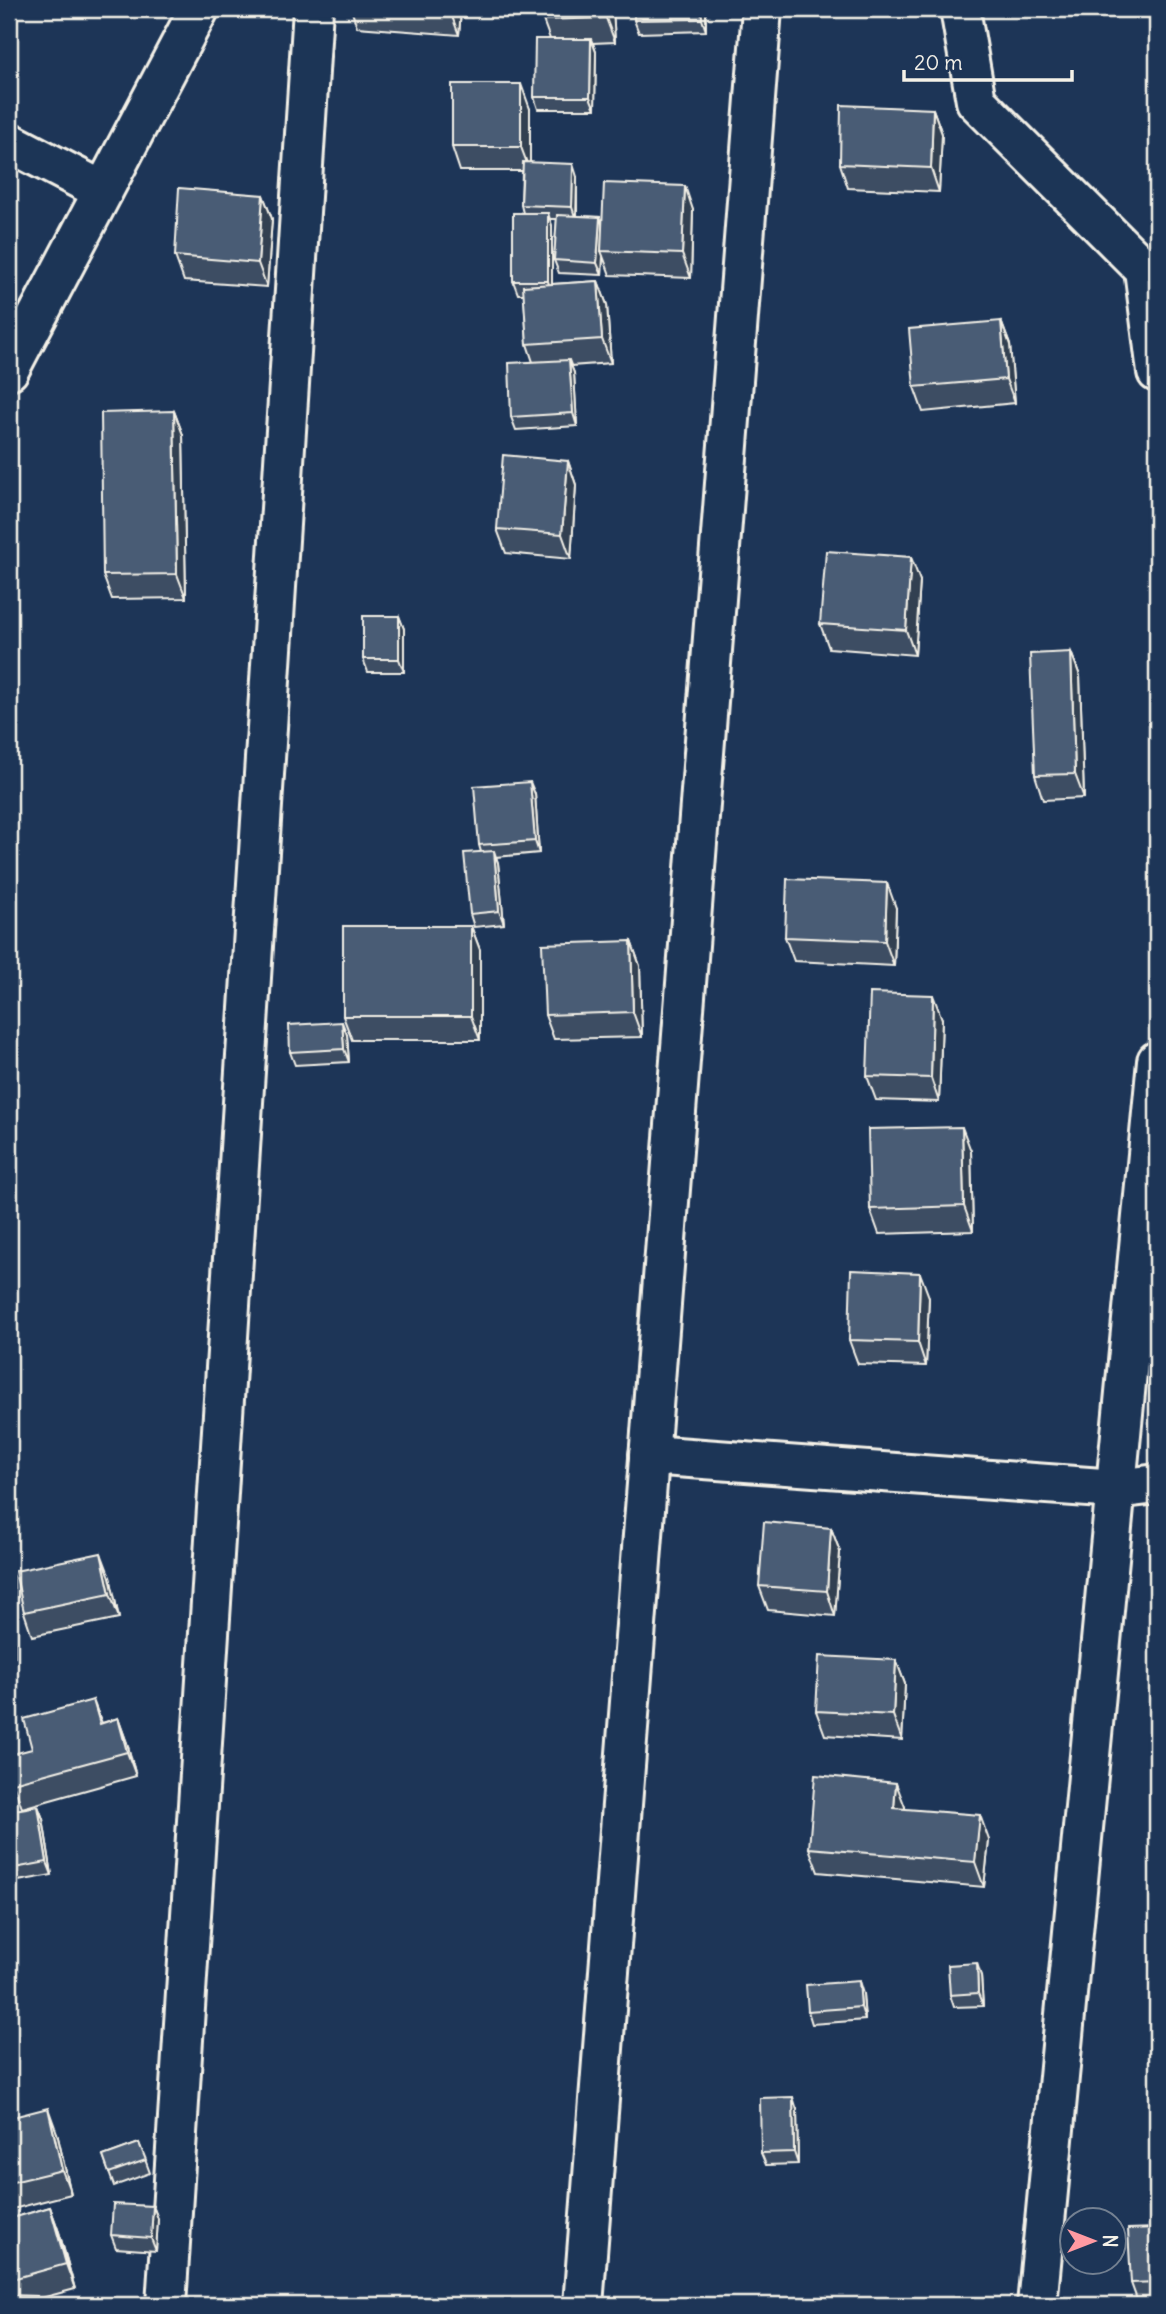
<svg xmlns="http://www.w3.org/2000/svg" width="1166" height="2314" font-family="Delius,sans-serif">
  <rect width="100%" height="100%" fill="#1d3557"/>
  <filter id="ink" filterUnits="userSpaceOnUse"><feTurbulence type="fractalNoise" baseFrequency=".0143" numOctaves="2"/><feDisplacementMap in="SourceGraphic" scale="14" xChannelSelector="R" yChannelSelector="G"/><feConvolveMatrix kernelMatrix="1 2 1 2 8 2 1 2 1" color-interpolation-filters="sRGB"/></filter>
  <g filter="url(#ink)">
    <g fill="none" stroke-linecap="round" stroke-linejoin="round">
      <defs>
        <g id="minor">
          <polyline points="960,9 976,101 1144,269 1157,372"/>
          <polyline points="9,142 103,191"/>
          <polyline points="9,370 199,9"/>
          <polyline points="649,1455 1116,1489 1157,1484"/>
          <polyline points="166,2305 313,9"/>
          <polyline points="583,2305 762,9"/>
          <polyline points="1037,2305 1157,1061"/>
        </g>
      </defs>
      <use href="#minor" stroke="#f4f1e8" stroke-width="44"/>
      <use href="#minor" stroke="#1d3557" stroke-width="38"/>
    </g>
    <g fill="#3e4e64" stroke="#f4f1e8" stroke-width="2">
      <polygon points="351,9 461,9 459,35 357,27"/>
      <polygon points="543,9 613,9 615,42 593,43 596,52 595,109 538,109 534,97 550,39 543,20"/>
      <polygon points="634,9 706,9 706,31 639,33 634,20"/>
      <polygon points="530,109 530,162 577,177 577,216 600,217 602,224 693,210 691,278 610,275 603,256 602,275 559,273 554,260 557,219 550,219 552,226 552,284 598,281 607,305 611,363 571,366 574,373 577,426 516,430 511,417 533,362 527,344 524,294 518,294 513,281 523,213 521,205 522,171 460,171 452,147"/>
      <polygon points="933,109 942,134 939,192 848,188 840,164"/>
      <polygon points="263,195 272,219 267,287 184,281 175,256"/>
      <polygon points="1001,321 1010,345 1015,403 923,412 914,387"/>
      <polygon points="174,411 183,435 186,598 112,599 103,575"/>
      <polygon points="568,461 576,485 571,559 506,553 497,529"/>
      <polygon points="920,581 915,655 829,648 820,624"/>
      <polygon points="399,616 404,629 404,672 368,672 363,659"/>
      <polygon points="1071,652 1080,676 1084,798 1043,800 1035,775"/>
      <polygon points="535,794 539,853 496,857 498,863 504,924 474,927 470,914 481,852 479,845"/>
      <polygon points="896,908 894,966 794,961 785,937"/>
      <polygon points="471,926 480,950 480,1040 352,1040 343,1016"/>
      <polygon points="631,941 640,966 642,1037 554,1039 545,1015"/>
      <polygon points="942,1019 939,1102 876,1100 867,1076"/>
      <polygon points="347,1035 349,1062 295,1065 290,1052"/>
      <polygon points="971,1151 973,1231 879,1234 870,1209"/>
      <polygon points="929,1297 926,1366 858,1364 849,1340"/>
      <polygon points="831,1528 840,1552 835,1616 768,1610 759,1586"/>
      <polygon points="9,1566 14,1580 15,1657 9,1657"/>
      <polygon points="110,1577 119,1618 32,1636 24,1612"/>
      <polygon points="896,1660 905,1684 902,1740 825,1735 816,1711"/>
      <polygon points="93,1700 102,1723 118,1718 127,1743 136,1776 22,1808 13,1783 32,1749"/>
      <polygon points="38,1806 43,1819 52,1875 12,1882 9,1873 9,1811"/>
      <polygon points="905,1807 905,1809 989,1840 984,1887 818,1872 809,1848"/>
      <polygon points="981,1976 983,2006 954,2007 950,1995"/>
      <polygon points="863,1994 865,2020 812,2024 808,2011"/>
      <polygon points="797,2110 798,2164 766,2165 761,2153"/>
      <polygon points="9,2118 57,2133 71,2194 9,2210"/>
      <polygon points="139,2143 150,2173 114,2186 103,2156"/>
      <polygon points="153,2206 158,2219 156,2251 116,2248 111,2235"/>
      <polygon points="50,2207 59,2232 75,2289 38,2299 40,2305 9,2305 9,2219"/>
      <polygon points="1157,2228 1157,2305 1139,2305 1131,2283"/>
    </g>
    <g fill="#324051" stroke="#f4f1e8" stroke-width="2">
      <polygon points="450,9 461,9 459,35 450,11"/>
      <polygon points="605,9 613,9 615,42 606,18"/>
      <polygon points="701,9 706,9 706,31 702,19"/>
      <polygon points="591,39 596,52 595,109 590,97"/>
      <polygon points="521,84 530,109 530,171 521,147"/>
      <polygon points="933,109 942,134 939,192 931,168"/>
      <polygon points="573,164 577,177 576,220 572,207"/>
      <polygon points="685,186 693,210 691,278 682,254"/>
      <polygon points="263,195 272,219 267,287 258,263"/>
      <polygon points="548,213 552,226 552,294 548,281"/>
      <polygon points="600,217 604,230 601,251 603,256 602,275 597,263"/>
      <polygon points="598,281 607,305 611,363 602,339"/>
      <polygon points="1001,321 1010,345 1015,403 1006,379"/>
      <polygon points="569,360 574,373 577,426 573,413"/>
      <polygon points="174,411 183,435 186,598 177,574"/>
      <polygon points="568,461 576,485 571,559 562,534"/>
      <polygon points="911,557 920,581 915,655 906,630"/>
      <polygon points="399,616 404,629 404,672 399,659"/>
      <polygon points="1071,652 1080,676 1084,798 1075,774"/>
      <polygon points="530,782 535,794 539,853 535,841"/>
      <polygon points="494,851 498,863 504,924 499,911"/>
      <polygon points="887,883 896,908 894,966 885,941"/>
      <polygon points="471,926 480,950 480,1040 471,1016"/>
      <polygon points="631,941 640,966 642,1037 633,1012"/>
      <polygon points="933,995 942,1019 939,1102 931,1078"/>
      <polygon points="342,1022 347,1035 349,1062 344,1049"/>
      <polygon points="962,1127 971,1151 973,1231 964,1206"/>
      <polygon points="920,1273 929,1297 926,1366 918,1342"/>
      <polygon points="831,1528 840,1552 835,1616 827,1591"/>
      <polygon points="101,1553 110,1577 119,1618 110,1594"/>
      <polygon points="9,1566 14,1580 15,1657 9,1641"/>
      <polygon points="896,1660 905,1684 902,1740 893,1715"/>
      <polygon points="118,1718 127,1743 136,1776 127,1752"/>
      <polygon points="896,1783 905,1807 903,1832 894,1808"/>
      <polygon points="38,1806 43,1819 52,1875 47,1862"/>
      <polygon points="980,1815 989,1840 984,1887 975,1862"/>
      <polygon points="977,1963 981,1976 983,2006 978,1993"/>
      <polygon points="859,1981 863,1994 865,2020 861,2007"/>
      <polygon points="793,2097 797,2110 798,2164 794,2152"/>
      <polygon points="48,2108 57,2133 71,2194 62,2170"/>
      <polygon points="153,2206 158,2219 156,2251 151,2238"/>
      <polygon points="50,2207 59,2232 75,2289 66,2264"/>
    </g>
    <g fill="#485b74" stroke="#f4f1e8" stroke-width="2">
      <polygon points="427,9 450,9 450,11"/>
      <polygon points="543,9 605,9 606,18 543,20"/>
      <polygon points="634,9 701,9 702,19 634,20"/>
      <polygon points="535,39 591,39 590,97 534,97"/>
      <rect x="452" y="84" width="69" height="63"/>
      <polygon points="841,105 933,109 931,168 840,164"/>
      <polygon points="523,162 573,164 572,207 521,205"/>
      <polygon points="604,183 685,186 682,254 601,251"/>
      <polygon points="179,188 263,195 258,263 175,256"/>
      <rect x="513" y="213" width="35" height="68"/>
      <polygon points="557,215 600,217 597,263 554,260"/>
      <polygon points="598,281 602,339 527,344 523,286"/>
      <polygon points="1001,321 1006,379 914,387 909,329"/>
      <polygon points="569,360 573,413 511,417 509,363"/>
      <polygon points="174,411 177,574 103,575 101,413"/>
      <polygon points="503,455 568,461 562,534 497,529"/>
      <polygon points="826,551 911,557 906,630 820,624"/>
      <rect x="363" y="616" width="36" height="43"/>
      <polygon points="1071,652 1075,774 1035,775 1030,654"/>
      <polygon points="530,782 535,841 479,845 474,786"/>
      <polygon points="494,851 499,911 470,914 464,853"/>
      <polygon points="787,879 887,883 885,941 785,937"/>
      <rect x="343" y="926" width="128" height="90"/>
      <polygon points="631,941 633,1012 545,1015 542,944"/>
      <polygon points="870,993 933,995 931,1078 867,1076"/>
      <polygon points="342,1022 344,1049 290,1052 289,1025"/>
      <polygon points="962,1127 964,1206 870,1209 868,1129"/>
      <polygon points="851,1270 920,1273 918,1342 849,1340"/>
      <polygon points="764,1522 831,1528 827,1591 759,1586"/>
      <polygon points="101,1553 110,1594 24,1612 15,1571"/>
      <polygon points="819,1656 896,1660 893,1715 816,1711"/>
      <polygon points="93,1700 100,1724 118,1718 127,1752 13,1783 9,1767 9,1755 32,1749 24,1719"/>
      <polygon points="815,1775 896,1783 894,1808 980,1815 975,1862 809,1848"/>
      <polygon points="38,1806 47,1862 9,1869 9,1811"/>
      <polygon points="977,1963 978,1993 950,1995 948,1965"/>
      <polygon points="859,1981 861,2007 808,2011 806,1985"/>
      <polygon points="793,2097 794,2152 761,2153 760,2098"/>
      <polygon points="48,2108 62,2170 9,2183 9,2118"/>
      <polygon points="139,2143 146,2160 109,2173 103,2156"/>
      <polygon points="113,2204 153,2206 151,2238 111,2235"/>
      <polygon points="50,2207 66,2264 9,2280 9,2219"/>
      <polygon points="1157,2228 1157,2282 1131,2283 1128,2229"/>
      <polygon points="9,2295 37,2296 36,2305 9,2305"/>
    </g>
  </g>
  <rect width="1166" height="2314" fill="none" stroke="#1d3557" stroke-width="35"/>
  <rect x="18" y="18" width="1131" height="2279" fill="none" stroke="#f4f1e8" stroke-width="2.5" filter="url(#ink)"/>
  <g transform="translate(1093 2241) rotate(90)"><circle r="33" fill="#1d3557" stroke="#738091" stroke-width="2"/>
  <path d="M0-5L12 26L0 18L-12 26Z" fill="#ff9aa2"/>
  <text y="-10" font-size="19" font-weight="bold" text-anchor="middle" fill="#f4f1e8">N</text>
  </g>
  <path d="M904 70v10h168v-10" fill="none" stroke="#f4f1e8" stroke-width="3.5"/>
  <text x="914" y="70" font-size="21" fill="#f4f1e8" stroke="#1d3557" stroke-width="5" paint-order="stroke">20 m</text>
</svg>
